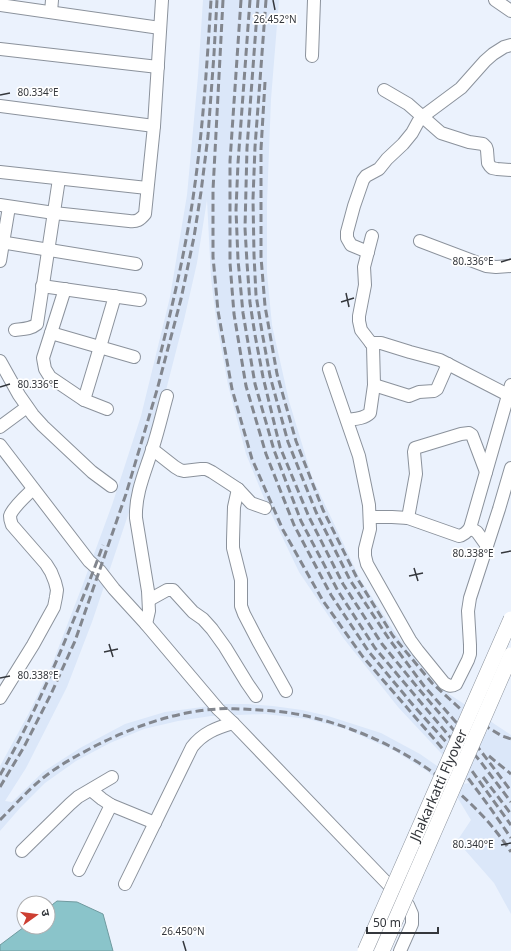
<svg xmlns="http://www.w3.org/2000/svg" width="511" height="951" font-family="'Noto Sans','Noto Sans Devanagari',sans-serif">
  <rect width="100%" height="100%" fill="#ebf2fd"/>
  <path fill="#dbe7f9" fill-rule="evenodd" d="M203,0h76l-8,99 -4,103v71l5,52 17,76 23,76 48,102 38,58 51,57 62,41v179l-17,-31 -37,-42 14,-21 -14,-23 -30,-26 -34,-21 -47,-21 -38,-10 -43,-5 -54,2 -33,5 -34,8 -34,14 -34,18 -31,22 -25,25 -20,23v-65l29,-53 22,-46 32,-83 29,-79 29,-89 29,-119 17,-102 11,-119zM207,200l4,78 5,41 12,66 18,69 20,49 33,69 45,67 54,68 71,76 -6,1 -43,-30 -39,-21 -53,-17 -26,-6 -29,-4 -25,-2h-23l-60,8 -40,12 -45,24 -37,24 -31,30 -7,-1 21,-33 41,-81 25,-65 26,-77 36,-108 30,-117 13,-57z"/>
  <polygon fill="#8ac4ca" stroke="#709a9f" points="57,901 77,902 103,914 113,951 0,951 0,945 24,927 48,927 48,908"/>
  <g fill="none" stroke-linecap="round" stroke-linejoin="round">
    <defs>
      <g id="minor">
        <polyline points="495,0 511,11"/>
        <polyline points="0,5 160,28"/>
        <polyline points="51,12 52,0"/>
        <polyline points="0,49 158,67"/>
        <polyline points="312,56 314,0"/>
        <polyline points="384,90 408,104 441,133 469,142 483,144 486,147 487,150 488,163 490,166 492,168 497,169 511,170"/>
        <polyline points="0,106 154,126"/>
        <polyline points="0,172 147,188"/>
        <path d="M0,205l54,8 75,8c8,1 11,-1 16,-7l9,-88 8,-126"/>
        <polyline points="420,241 486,266 496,267 511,266"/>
        <polyline points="0,242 136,264"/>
        <polyline points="368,252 351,245 347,238 347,232 354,206 363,180 366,176 379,169 387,159 403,144 412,133 418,122 422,117 461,88 485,61 493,54 504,47 511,45"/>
        <polyline points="0,261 9,207"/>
        <polyline points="42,286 140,300"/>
        <polyline points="65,289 43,358 45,369 50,377 84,400 107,409"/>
        <path d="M15,330c8,-1 16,-1 22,-6l22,-145"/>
        <polyline points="51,333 134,357"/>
        <polyline points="371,343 381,343 410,352 440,360 508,395"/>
        <polyline points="0,361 19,395 33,415 43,426 92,472 111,486"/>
        <path d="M329,369l30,87 10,49 1,24 -5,20v7l2,8 43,76 8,11 26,32c5,3 7,4 12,1l12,-24 2,-6v-9l-2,-34 2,-13 29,-89 12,-41"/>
        <polyline points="374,385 409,396 419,392 434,391 437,389 448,364"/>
        <polyline points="84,400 100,347 115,296"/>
        <path d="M347,420c7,-1 17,-1 23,-7l4,-28 -1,-39 -2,-3 -10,-13 -2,-9v-5l6,-31 -1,-18 8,-31"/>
        <polyline points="0,427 27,407"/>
        <polyline points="0,445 89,561 100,571 114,589 146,624 218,709 233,723 408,905 412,914 412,924 400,951"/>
        <polyline points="152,449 175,467 180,470 184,471 201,469 206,469 212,472 238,489 251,503 265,508"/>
        <polyline points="238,489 234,507 233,540 233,548 241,580 241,606 244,614 258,641 286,691"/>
        <path d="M370,517h22l16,1 51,18c5,-1 8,-4 11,-8l41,-143"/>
        <polyline points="408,518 416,474 414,452 415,448 461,434 469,433 472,435 486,472"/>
        <polyline points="470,528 477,532 487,546"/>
        <polyline points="149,600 167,590 173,590 193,612 203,619 212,629 225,647 247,683 256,696"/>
        <path d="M146,624l3,-13 -1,-20 -12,-73c-1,-24 9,-46 16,-68 6,-18 10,-36 15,-54"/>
        <path d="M0,698l33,-53 21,-38 2,-10 1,-7 -2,-8 -4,-10 -5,-8 -34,-39c-1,-3 -2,-5 -2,-9 2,-8 17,-21 23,-27"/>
        <polyline points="91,790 102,799 111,805 155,823"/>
        <polyline points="22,851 70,804 78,797 112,777"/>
        <polyline points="79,870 111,805"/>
        <path d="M125,884l67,-137c11,-14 24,-19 41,-24"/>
      </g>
    </defs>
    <use href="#minor" stroke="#8b929c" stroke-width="14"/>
    <use href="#minor" stroke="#fff" stroke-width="12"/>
    <g stroke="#82868e" stroke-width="3" stroke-dasharray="8 4" stroke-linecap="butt">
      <polyline points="223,0 213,190 213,257 218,311 232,389 252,459 283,530 323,601 363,657 468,778 491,809 511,838"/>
      <polyline points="241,0 230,161 230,263 234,314 246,386 266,454 294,525 331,595 369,652 413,705 472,771 511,825"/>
      <polyline points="250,0 238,163 236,210 238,260 243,313 255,384 274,450 301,521 338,591 375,648 466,756"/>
      <polyline points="258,0 247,148 245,228 247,263 250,303 255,335 263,377 280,447 309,517 343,584 382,644 418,688 480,761 511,802"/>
      <polyline points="266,0 255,147 253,199 254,255 256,295 262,332 270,376 288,442 316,512 350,580 389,639 424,686 477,746 511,791"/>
      <polyline points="265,82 261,149 261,257 265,306 277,374 296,441 323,510 357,578 393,636 432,683 467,715 502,736 511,739"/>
      <path d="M158,364c14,-57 28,-115 36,-173 9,-63 13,-127 17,-191"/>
      <polyline points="489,756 511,774"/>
      <path d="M0,775c29,-50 52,-102 74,-156 10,-24 20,-49 29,-74"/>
      <polyline points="483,777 511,814"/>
      <polyline points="0,787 24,747 51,694 75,641 126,494 157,390 181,299 194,237 201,192 208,136 214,54 217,0"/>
      <path d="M0,820c14,-14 27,-29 43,-42 16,-13 35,-23 54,-33 36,-18 80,-34 121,-36 8,-1 16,0 24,0 20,1 40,2 60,6 66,14 128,47 175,95 13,13 24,27 34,42"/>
    </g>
    <defs>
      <g id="major-bridge">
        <polyline points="365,951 511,619"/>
        <polyline points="382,951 511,655"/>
      </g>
    </defs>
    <use href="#major-bridge" stroke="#8b929c" stroke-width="16" stroke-linecap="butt"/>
    <use href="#major-bridge" stroke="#fff" stroke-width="15"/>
  </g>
  <path fill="none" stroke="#34373c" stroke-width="1.5" d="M273,0l2,10M0,95l10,-2M501,262l10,-3M346,293l3,14M341,302l13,-4M0,387l10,-3M501,553l10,-2M414,568l4,13M409,576l14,-3M109,644l4,13M104,652l14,-3M0,678l10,-2M501,845l10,-2M183,941l3,10"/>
  <g text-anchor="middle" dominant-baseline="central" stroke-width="3.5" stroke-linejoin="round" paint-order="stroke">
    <g font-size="14" fill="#34373c" stroke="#fff">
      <text transform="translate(438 785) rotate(-66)">Jhakarkatti Flyover</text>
    </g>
  </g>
  <g font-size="10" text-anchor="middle" fill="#34373c" stroke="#fff" stroke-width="3.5" stroke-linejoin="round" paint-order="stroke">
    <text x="275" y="23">26.452°N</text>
    <text x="38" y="96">80.334°E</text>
    <text x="473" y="265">80.336°E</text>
    <text x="38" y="388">80.336°E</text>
    <text x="473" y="557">80.338°E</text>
    <text x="38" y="679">80.338°E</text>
    <text x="473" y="848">80.340°E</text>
    <text x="183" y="935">26.450°N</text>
  </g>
  <g transform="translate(36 915) rotate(76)"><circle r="19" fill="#ffffff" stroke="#aeafb1"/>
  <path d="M0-3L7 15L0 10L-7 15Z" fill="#cd3f32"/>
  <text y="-6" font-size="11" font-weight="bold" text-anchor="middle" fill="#34373c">उ</text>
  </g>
  <path d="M367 927v6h71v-6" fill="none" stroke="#34373c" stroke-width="2"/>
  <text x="373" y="927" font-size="12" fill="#34373c" stroke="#ffffff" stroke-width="3" paint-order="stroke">50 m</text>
</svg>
